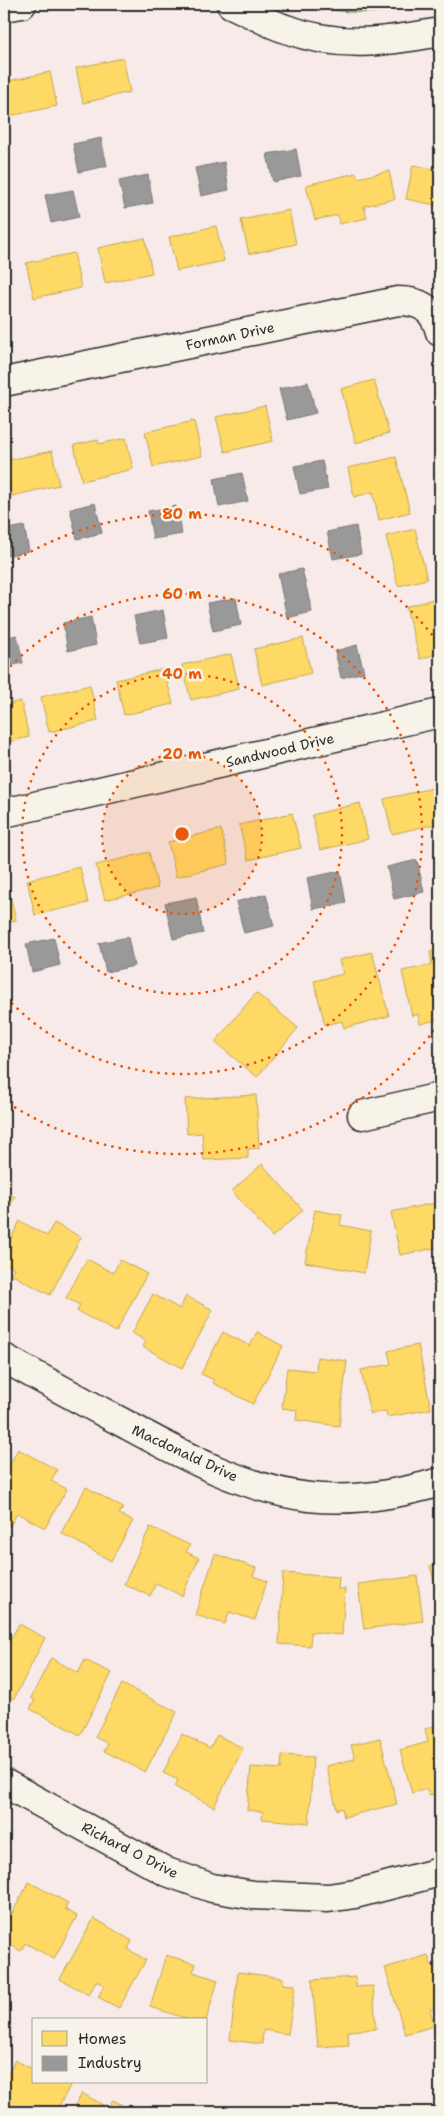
<svg xmlns="http://www.w3.org/2000/svg" width="444" height="2116" font-family="'Shantell Sans',sans-serif">
  <rect width="100%" height="100%" fill="#f7eae8"/>
  <filter id="ink" filterUnits="userSpaceOnUse"><feTurbulence type="fractalNoise" baseFrequency=".02" numOctaves="2"/><feDisplacementMap in="SourceGraphic" scale="10" xChannelSelector="R" yChannelSelector="G"/><feConvolveMatrix kernelMatrix="1 2 1 2 8 2 1 2 1" color-interpolation-filters="sRGB"/></filter>
  <g filter="url(#ink)">
    <path fill="#bfe39d" stroke="#758764" d="M312,4h117c-39,8 -79,14 -117,0z"/>
    <g fill="#ffd966" stroke="#bfa554">
      <polygon points="123,58 130,92 83,103 76,68"/>
      <polygon points="50,72 57,106 10,116 4,82"/>
      <polygon points="413,165 440,170 440,206 406,199"/>
      <polygon points="389,171 395,199 364,206 367,218 339,224 338,215 315,220 306,185 356,173 358,178"/>
      <polygon points="289,210 296,244 249,254 241,220"/>
      <polygon points="216,226 224,261 177,271 169,237"/>
      <polygon points="145,238 152,273 105,283 98,248"/>
      <polygon points="74,253 81,288 34,298 26,263"/>
      <polygon points="374,380 389,433 356,443 341,389"/>
      <polygon points="265,406 273,441 225,452 216,417"/>
      <polygon points="194,421 202,456 153,467 145,432"/>
      <polygon points="126,438 133,469 82,481 74,445 98,440 99,444"/>
      <polygon points="52,451 59,485 12,496 4,461"/>
      <polygon points="396,457 410,512 379,520 373,492 354,497 348,468"/>
      <polygon points="415,529 427,579 398,586 386,536"/>
      <polygon points="437,598 440,611 440,653 420,659 406,607"/>
      <polygon points="303,638 311,673 262,685 254,649"/>
      <polygon points="231,654 239,689 191,700 182,665"/>
      <polygon points="164,669 173,704 124,715 116,680"/>
      <polygon points="90,685 98,721 49,732 41,697"/>
      <polygon points="21,701 29,737 4,743 4,705"/>
      <polygon points="433,788 440,823 392,834 384,799"/>
      <polygon points="360,803 368,839 320,850 312,815"/>
      <polygon points="292,813 301,848 248,860 239,825"/>
      <polygon points="221,829 229,864 176,877 168,842"/>
      <polygon points="149,852 158,888 105,900 96,865"/>
      <polygon points="80,867 88,903 35,915 27,880"/>
      <polygon points="7,884 16,920 4,923 4,885"/>
      <polygon points="440,949 440,1019 420,1024 418,1014 412,1016 402,971 432,965 430,952"/>
      <polygon points="372,952 389,1016 344,1028 342,1021 325,1025 314,981 343,974 339,960"/>
      <polygon points="256,993 298,1028 257,1077 215,1042"/>
      <polygon points="256,1095 259,1148 248,1149 248,1158 204,1160 202,1133 187,1134 185,1099"/>
      <polygon points="262,1164 303,1210 272,1237 232,1191"/>
      <polygon points="4,1191 15,1197 4,1218"/>
      <polygon points="440,1202 440,1247 400,1255 391,1212"/>
      <polygon points="315,1210 342,1215 340,1225 371,1231 364,1273 305,1262"/>
      <polygon points="20,1221 47,1236 54,1223 81,1237 50,1295 11,1274 14,1268 4,1263 4,1252"/>
      <polygon points="87,1259 113,1273 120,1260 147,1274 116,1332 77,1311 80,1305 66,1298"/>
      <polygon points="153,1294 180,1309 186,1296 213,1310 182,1368 143,1347 146,1341 132,1333"/>
      <polygon points="223,1332 250,1346 257,1332 283,1346 253,1404 213,1383 214,1380 201,1374"/>
      <polygon points="418,1345 431,1409 387,1417 386,1411 370,1414 361,1370 391,1364 388,1351"/>
      <polygon points="440,1350 440,1372 434,1352"/>
      <polygon points="317,1357 347,1361 339,1426 296,1420 297,1410 282,1408 287,1368 316,1371"/>
      <polygon points="18,1449 57,1470 51,1481 67,1489 45,1528 17,1513 10,1526 4,1523 4,1475"/>
      <polygon points="86,1487 123,1508 119,1514 133,1521 111,1561 61,1533"/>
      <polygon points="150,1527 190,1545 186,1552 199,1558 182,1596 156,1583 150,1596 124,1584"/>
      <polygon points="215,1554 256,1568 253,1576 267,1581 255,1620 229,1612 225,1624 195,1615"/>
      <polygon points="440,1563 440,1602 430,1566"/>
      <polygon points="283,1573 339,1577 338,1589 345,1589 342,1635 311,1632 310,1646 279,1644"/>
      <polygon points="417,1576 423,1621 364,1629 358,1584"/>
      <polygon points="19,1624 45,1638 14,1699 4,1694 4,1633 12,1637"/>
      <polygon points="51,1658 78,1673 85,1660 112,1673 80,1735 30,1709 35,1700 31,1698"/>
      <polygon points="122,1684 177,1712 145,1772 104,1751 108,1744 95,1737"/>
      <polygon points="440,1724 440,1792 429,1795 427,1789 412,1793 400,1750 428,1742 425,1729"/>
      <polygon points="182,1734 210,1748 217,1735 243,1748 214,1807 175,1787 178,1780 163,1773"/>
      <polygon points="380,1738 397,1804 344,1817 342,1808 337,1810 326,1766 355,1759 351,1745"/>
      <polygon points="282,1755 313,1757 309,1823 262,1819 263,1812 247,1810 251,1767 281,1769"/>
      <polygon points="4,1877 10,1881 4,1893"/>
      <polygon points="29,1882 68,1903 65,1909 77,1916 54,1959 25,1943 21,1951 4,1942 4,1928"/>
      <polygon points="94,1918 132,1941 128,1949 146,1960 119,2008 98,1997 104,1985 96,1981 89,1995 60,1979"/>
      <polygon points="166,1955 196,1964 193,1972 218,1980 206,2020 191,2020 150,2007"/>
      <polygon points="428,1955 431,1965 440,1963 440,2007 430,2010 435,2026 405,2034 385,1968"/>
      <polygon points="238,1972 283,1978 283,1984 295,1985 288,2034 263,2030 262,2044 230,2040"/>
      <polygon points="355,1977 356,1987 373,1986 376,2029 348,2031 349,2045 318,2047 312,1980"/>
      <polygon points="15,2060 34,2070 34,2082 72,2082 56,2112 4,2112 4,2082"/>
      <polygon points="82,2093 108,2108 113,2100 135,2112 72,2112"/>
    </g>
    <g fill="#999" stroke="#787878">
      <polygon points="101,138 107,166 79,172 73,144"/>
      <polygon points="296,149 301,176 273,182 267,154"/>
      <polygon points="224,162 229,190 201,196 195,168"/>
      <polygon points="148,175 153,203 125,208 119,181"/>
      <polygon points="73,190 79,217 51,223 45,195"/>
      <polygon points="4,208 8,231 4,232"/>
      <polygon points="308,382 316,413 287,420 279,389"/>
      <polygon points="322,461 328,489 300,494 294,466"/>
      <polygon points="242,473 248,501 219,507 214,479"/>
      <polygon points="95,503 102,533 77,539 70,509"/>
      <polygon points="176,506 182,534 153,539 148,511"/>
      <polygon points="24,526 29,551 6,556 4,530"/>
      <polygon points="356,526 361,554 333,559 327,532"/>
      <polygon points="302,569 312,612 287,618 278,574"/>
      <polygon points="236,598 241,625 213,631 207,603"/>
      <polygon points="163,610 168,638 140,643 134,616"/>
      <polygon points="91,617 96,645 68,651 63,623"/>
      <polygon points="17,635 23,663 4,667 4,638"/>
      <polygon points="357,645 364,672 341,678 335,651"/>
      <polygon points="417,860 424,892 394,899 387,867"/>
      <polygon points="340,871 346,903 313,909 307,878"/>
      <polygon points="266,894 274,926 244,933 236,902"/>
      <polygon points="196,897 203,933 173,939 165,903"/>
      <polygon points="128,937 134,966 106,972 99,943"/>
      <polygon points="54,938 60,965 32,972 26,944"/>
    </g>
    <g fill="none" stroke-linecap="round" stroke-linejoin="round">
      <defs>
        <g id="minor">
          <path d="M231,4c19,8 36,19 55,25 55,20 99,13 154,3"/>
          <polyline points="4,7 22,4"/>
          <path d="M4,382l394,-81c23,0 36,8 42,31"/>
          <polyline points="4,813 440,713"/>
          <polyline points="362,1115 440,1097"/>
          <path d="M4,1358c41,23 82,45 123,67 57,31 117,64 182,72 43,5 90,-3 131,-15"/>
          <polyline points="4,1783 167,1872 212,1888 253,1895 328,1898 355,1894 440,1872"/>
        </g>
      </defs>
      <use href="#minor" stroke="#2b2b2b" stroke-width="31"/>
      <use href="#minor" stroke="#f7f3e8" stroke-width="28"/>
    </g>
  </g>
  <circle cx="182" cy="834" r="80" fill="#e8590c" fill-opacity=".12"/>
  <g fill="none" stroke="#e8590c" stroke-width="2.5" stroke-dasharray="2.5 5">
    <circle cx="182" cy="834" r="80"/>
    <circle cx="182" cy="834" r="160"/>
    <path d="M5 672A240 240 0 1 1 5 996"/>
    <path d="M439 1024A320 320 0 0 1 5 1101M5 567A320 320 0 0 1 439 644"/>
  </g>
  <g text-anchor="middle" dominant-baseline="central" stroke-width="5" stroke-linejoin="round" paint-order="stroke">
    <g font-size="14" fill="#2b2b2b" stroke="#f7f3e8">
      <text transform="translate(230 336) rotate(-12)">Forman Drive</text>
      <text transform="translate(280 750) rotate(-13)">Sandwood Drive</text>
      <text transform="translate(185 1453) rotate(25)">Macdonald Drive</text>
      <text transform="translate(130 1850) rotate(27)">Richard O Drive</text>
    </g>
  </g>
  <circle cx="182" cy="834" r="8" fill="#e8590c" stroke="#f7f3e8" stroke-width="2.5"/>
  <g font-size="15" text-anchor="middle" font-weight="bold" fill="#e8590c" stroke="#f7f3e8" stroke-width="5" stroke-linejoin="round" paint-order="stroke">
    <text x="182" y="519">80 m</text>
    <text x="182" y="599">60 m</text>
    <text x="182" y="679">40 m</text>
    <text x="182" y="759">20 m</text>
  </g>
  <rect width="444" height="2116" fill="none" stroke="#f7f3e8" stroke-width="20"/>
  <rect x="10" y="10" width="424" height="2096" fill="none" stroke="#2b2b2b" stroke-width="2" filter="url(#ink)"/>
  <rect x="32" y="2018" width="175" height="65" fill="#f7f3e8" stroke="#a5a39c"/>
  <rect x="42" y="2031" width="25" height="15" fill="#ffd966" stroke="#a5a39c"/>
  <text x="78" y="2044" font-size="15" fill="#2b2b2b">Homes</text>
  <rect x="42" y="2056" width="25" height="15" fill="#999999" stroke="#a5a39c"/>
  <text x="78" y="2068" font-size="15" fill="#2b2b2b">Industry</text>
</svg>
